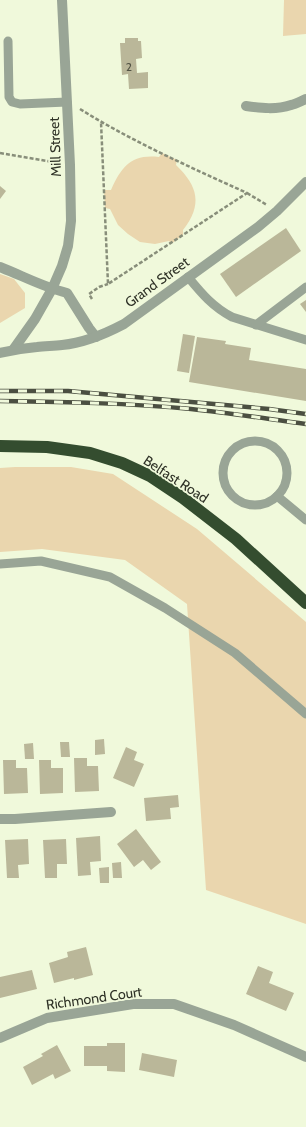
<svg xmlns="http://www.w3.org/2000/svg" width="306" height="1127" font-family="Cabin,sans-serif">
  <rect width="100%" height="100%" fill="#f0f9db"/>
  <g fill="#ead6ae">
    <polygon points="284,0 306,0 306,34 283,36"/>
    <path d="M162,153l15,7 -1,5c22,21 27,40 7,65v5l-12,9 -2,-3 -14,3 -15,-2 -12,-8 -10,-9 -8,-16 -5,-1 -1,-18h7c11,-24 20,-36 48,-33z"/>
    <polygon points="0,274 14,279 25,293 25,308 0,323"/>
    <polygon points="15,467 71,467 113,474 197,529 306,622 306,924 206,890 187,604 125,560 42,549 0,552 0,468"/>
  </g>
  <g fill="#bab799">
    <polygon points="125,38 138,38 138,41 141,41 142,58 136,59 137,73 148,72 148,88 129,89 128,74 122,75 120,43 125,43"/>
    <polygon points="0,186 6,191 0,199"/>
    <polygon points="286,228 301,251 236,297 220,274"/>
    <polygon points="306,300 306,312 300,304"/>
    <polygon points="183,334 195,336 189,373 177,371"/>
    <polygon points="197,337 226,341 225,344 251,348 249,360 306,369 306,401 189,382"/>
    <polygon points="104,739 105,754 95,755 95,740"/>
    <polygon points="60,742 69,742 70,757 61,757"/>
    <polygon points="33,743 34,759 25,759 24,744"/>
    <polygon points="126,747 137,752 134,760 144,764 134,787 113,778"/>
    <polygon points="74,758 87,758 87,766 98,766 99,791 75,792"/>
    <polygon points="3,760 16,760 16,768 27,768 28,793 4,794"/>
    <polygon points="39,760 51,760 51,768 63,768 63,793 40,794"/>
    <polygon points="178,795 179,807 170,808 171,819 146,821 144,798"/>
    <polygon points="136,829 161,862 151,870 143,860 134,867 117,844"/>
    <polygon points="100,836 101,861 90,862 91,875 78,876 76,838"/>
    <polygon points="28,839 29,864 18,865 19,878 7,878 5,840"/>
    <polygon points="66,839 67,864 57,864 57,878 45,878 43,840"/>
    <polygon points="121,862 122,878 113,878 112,863"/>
    <polygon points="109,867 109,883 100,883 99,868"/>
    <polygon points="86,947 93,975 74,980 74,978 54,983 49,963 68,957 67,952"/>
    <polygon points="258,966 273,972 269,983 294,993 286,1011 246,994"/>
    <polygon points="32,970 37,989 0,998 0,977"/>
    <polygon points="107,1043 125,1043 125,1072 107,1071 107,1066 84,1066 84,1046 107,1046"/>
    <polygon points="57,1045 71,1071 55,1079 53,1074 32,1085 23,1067 43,1056 41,1054"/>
    <polygon points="142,1053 177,1060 174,1077 139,1070"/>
  </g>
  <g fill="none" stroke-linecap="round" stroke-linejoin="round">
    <g stroke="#888e7a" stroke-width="2.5" stroke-dasharray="4 2" stroke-linecap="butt">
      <path d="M80,109c53,33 110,58 167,84l-139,91 -7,-162"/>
      <polyline points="0,153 59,163"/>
      <polyline points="247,193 267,205"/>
      <polyline points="92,299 89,294 99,287 108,284"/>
    </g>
    <g stroke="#99a596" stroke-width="9">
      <polyline points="8,41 9,97 12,102 20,104 67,102"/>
      <path d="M188,277c14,17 25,30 44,40l74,23"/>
      <polyline points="256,325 306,287"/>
      <circle cx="255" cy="473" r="32"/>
      <polyline points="277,496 306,520"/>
      <polyline points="0,564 41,561 110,577 165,608 235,653 306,714"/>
    </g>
    <g stroke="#99a596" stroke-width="10">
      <path d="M246,106c15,2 30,4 45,-1 5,-1 10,-4 15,-6"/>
      <path d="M0,267c23,9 43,20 67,26l22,35 7,9"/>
      <polyline points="13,350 35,319 52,289 62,266 68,246 71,221 70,165 62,0"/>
      <path d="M0,353c12,-3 25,-5 37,-6 8,-1 17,-1 25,-2 22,-2 43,-11 62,-21l134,-97 19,-16 29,-29"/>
      <polyline points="0,819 15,819 111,812"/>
      <polyline points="0,1038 47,1018 133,1004 174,1004 234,1025 306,1057"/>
    </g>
    <polyline stroke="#344d2f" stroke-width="12" points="0,446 47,447 90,453 122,463 150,476 183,498 236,539 306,603"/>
    <defs>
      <g id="rail">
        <polyline points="0,391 68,391 269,409 306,414"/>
        <path d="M0,401c64,1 128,2 191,8 39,4 77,10 115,15"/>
      </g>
    </defs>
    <use href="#rail" stroke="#4b4f41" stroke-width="4.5"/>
    <use href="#rail" stroke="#f0f9db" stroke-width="3" stroke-dasharray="9" stroke-linecap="butt"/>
  </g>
  <g text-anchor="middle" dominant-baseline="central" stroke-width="3.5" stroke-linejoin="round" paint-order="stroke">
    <g font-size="12" fill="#525344">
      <text x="129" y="66">2</text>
    </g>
    <g font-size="14" fill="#2f3227" stroke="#f0f9db">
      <text transform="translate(55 147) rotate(-92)">Mill Street</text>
      <text transform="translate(157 282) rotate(-36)">Grand Street</text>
      <text transform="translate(176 479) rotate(33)">Belfast Road</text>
      <text transform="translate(94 998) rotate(-8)">Richmond Court</text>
    </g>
  </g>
</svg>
